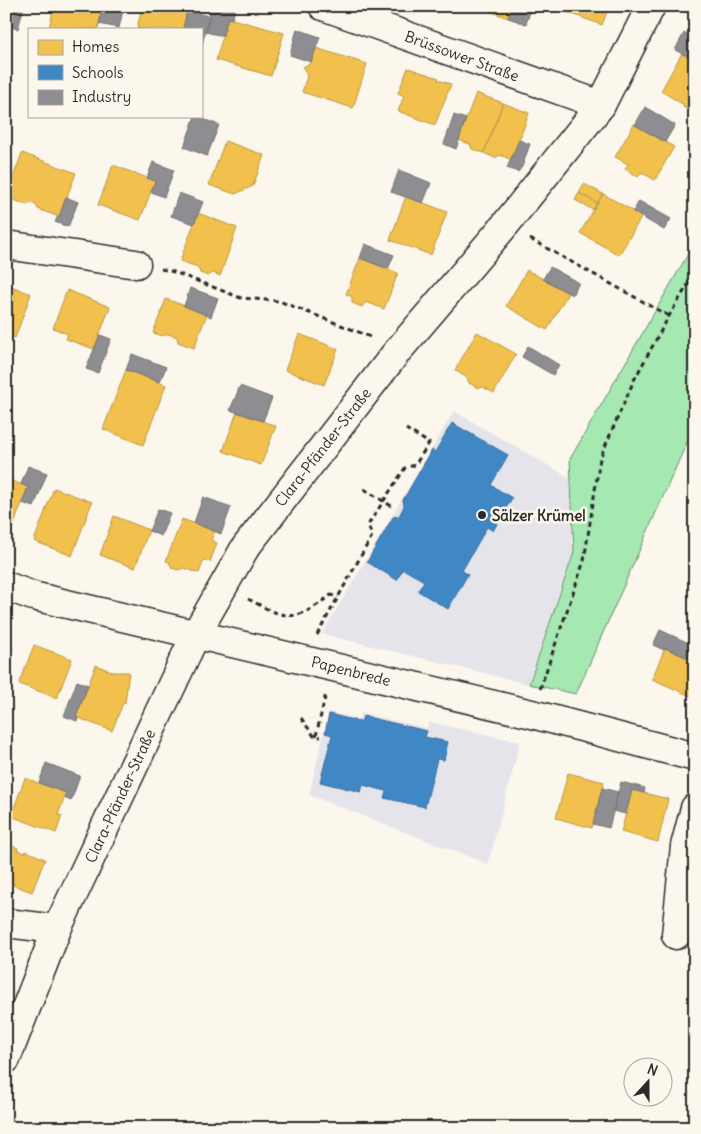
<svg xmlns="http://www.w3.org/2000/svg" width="701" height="1134" font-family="Delius,sans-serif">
  <rect width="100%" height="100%" fill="#fbf7ec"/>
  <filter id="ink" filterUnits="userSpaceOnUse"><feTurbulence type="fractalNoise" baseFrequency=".02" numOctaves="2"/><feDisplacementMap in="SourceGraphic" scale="10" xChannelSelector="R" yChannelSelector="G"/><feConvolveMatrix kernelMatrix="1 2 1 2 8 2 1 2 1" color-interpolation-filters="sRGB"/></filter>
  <g filter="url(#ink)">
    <g fill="#e5e4eb">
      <polygon points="454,411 570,478 573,552 528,684 322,634"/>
      <polygon points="329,712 359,719 361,713 427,728 429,722 520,742 488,864 309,795"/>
    </g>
    <polygon fill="#a6e8b2" stroke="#688a6e" points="695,242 695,424 576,694 529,684 574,552 570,459"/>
    <g fill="#f2c14e" stroke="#b69444">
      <polygon points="54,6 83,6 102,10 98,29 49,29"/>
      <polygon points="142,6 188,6 183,29 137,29"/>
      <polygon points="476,6 512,6 508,18"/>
      <polygon points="563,6 609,6 602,25 561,10"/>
      <polygon points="228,18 284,33 271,76 216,60"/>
      <polygon points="316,48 367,64 353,108 302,92 307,76 303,67 311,63"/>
      <polygon points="682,53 695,60 695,114 683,107 684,105 661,91"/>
      <polygon points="408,68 439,78 438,80 451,84 435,125 398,111 404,96 398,93"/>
      <polygon points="476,93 503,103 484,153 472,149 470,144 458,140"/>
      <polygon points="503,103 529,113 512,160 500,155 495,158 484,153"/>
      <polygon points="634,124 674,147 655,180 641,172 638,177 625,169 628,164 615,157"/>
      <polygon points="225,141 264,155 253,186 235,194 209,185"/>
      <polygon points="22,153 76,173 59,217 38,209 36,205 31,203 27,205 6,197"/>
      <polygon points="113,165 155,181 140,220 98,205"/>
      <polygon points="584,184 603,194 597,203 579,193"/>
      <polygon points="579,193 597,203 593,210 575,200"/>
      <polygon points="603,194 642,216 619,255 580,233"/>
      <polygon points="406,196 447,212 431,255 390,240"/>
      <polygon points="198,213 237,228 220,276 213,273 208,276 200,273 198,267 180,261"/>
      <polygon points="360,258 398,273 384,309 366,302 362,307 352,303 352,297 346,294"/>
      <polygon points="527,270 568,293 547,330 506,306"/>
      <polygon points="6,284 31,294 15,338 6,334"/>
      <polygon points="67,290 110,307 94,349 66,339 68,334 53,328"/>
      <polygon points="166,299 207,314 194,348 178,342 177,337 168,334 163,336 153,333"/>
      <polygon points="477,332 516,354 494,393 483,387 478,388 469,383 467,378 455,370"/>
      <polygon points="299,334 338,349 324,385 285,370"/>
      <polygon points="126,370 166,385 143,445 103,429"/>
      <polygon points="237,412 276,426 261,465 223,451"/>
      <polygon points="6,479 28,487 9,537 6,535"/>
      <polygon points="54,488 92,502 72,556 34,541"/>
      <polygon points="114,516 149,530 135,568 100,555"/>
      <polygon points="182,519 215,531 211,540 217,543 210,562 204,560 199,573 184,568 178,570 172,568 169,562 166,561"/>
      <polygon points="34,645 72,659 57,698 19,684"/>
      <polygon points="665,648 695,661 695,694 693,697 652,679"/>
      <polygon points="96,665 113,672 129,672 125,703 123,703 112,731 76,717"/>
      <polygon points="568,773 604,782 592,828 556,818"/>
      <polygon points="25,778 66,793 58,815 62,816 56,833 11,816"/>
      <polygon points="632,790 668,799 658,842 621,832"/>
      <polygon points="6,844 18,848 17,850 25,853 26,851 45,859 32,892 13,885 14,883 6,880"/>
    </g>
    <g fill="#3f88c5" stroke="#396c97">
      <polygon points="452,423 508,455 491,485 512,498 493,531 487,527 462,571 468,574 448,609 418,591 424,581 403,569 397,580 367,562 393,517 399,516 404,506 403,500 432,450 435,452"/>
      <polygon points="329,714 361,722 363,716 427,731 425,737 448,742 444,760 437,759 425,807 384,798 386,791 363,785 361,792 320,782 332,735 325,733"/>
    </g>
    <g fill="#8d8d92" stroke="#707073">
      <polygon points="6,6 24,6 18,29 6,26"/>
      <polygon points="96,6 124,6 119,28 99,24 102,10 95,9"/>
      <polygon points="211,6 223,6 235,10 232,19 228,18 222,36 206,32"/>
      <polygon points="512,6 532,6 526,24 508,18"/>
      <polygon points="187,11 209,16 202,45 201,29 183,29"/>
      <polygon points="297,29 320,37 311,62 290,55"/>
      <polygon points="684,33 695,39 695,60 675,50"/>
      <polygon points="645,107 675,125 665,142 635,125"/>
      <polygon points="454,115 466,119 456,149 444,144"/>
      <polygon points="195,116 219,125 207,156 184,147"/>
      <polygon points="519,140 530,144 522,167 518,172 507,168"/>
      <polygon points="153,162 174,170 164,197 151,192 155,181 147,178"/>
      <polygon points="399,170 431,183 423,203 391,192"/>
      <polygon points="6,175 13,178 6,196"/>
      <polygon points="179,193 203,202 194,224 171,216"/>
      <polygon points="66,197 78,202 68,227 55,222 58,216 59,217"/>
      <polygon points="639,201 671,219 664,230 633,212"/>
      <polygon points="365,244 394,255 388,269 360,258"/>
      <polygon points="550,267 579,283 572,295 543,279"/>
      <polygon points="190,288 218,298 211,317 184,306"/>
      <polygon points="100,335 111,339 98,373 86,369"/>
      <polygon points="528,346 559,365 553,375 522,357"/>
      <polygon points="132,354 166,367 160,382 126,370"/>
      <polygon points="240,386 272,398 263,421 230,410"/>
      <polygon points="28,466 47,473 34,507 22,503 28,487 21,484"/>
      <polygon points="203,497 231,507 221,534 194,523"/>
      <polygon points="158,509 170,513 161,536 149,531"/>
      <polygon points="660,630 693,645 688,658 665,648 664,650 653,645"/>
      <polygon points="77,681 88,685 76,717 78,718 77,721 64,716"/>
      <polygon points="46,763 80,776 71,801 64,798 66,793 39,783"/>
      <polygon points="621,782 645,788 644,793 632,790 626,814 613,811"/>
      <polygon points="602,788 618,792 609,828 593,824"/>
    </g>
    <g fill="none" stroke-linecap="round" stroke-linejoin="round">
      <defs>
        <g id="street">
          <polyline points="323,6 601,105"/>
          <polyline points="6,245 136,264"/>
          <polyline points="6,586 33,596 532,714 695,757"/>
          <polyline points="6,923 57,929"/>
          <polyline points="676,935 685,846 695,808"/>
          <polyline points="6,1059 57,929 196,634 245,548 396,353 505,225 601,105 651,6"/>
        </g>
      </defs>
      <use href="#street" stroke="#2b2b2b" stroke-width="31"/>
      <g stroke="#2b2b2b" stroke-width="3" stroke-dasharray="5 4" stroke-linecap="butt">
        <polyline points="530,239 669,316"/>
        <polyline points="161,269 174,272 241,298 279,301 364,334 372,338"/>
        <polyline points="364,489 393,507"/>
        <path d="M248,599c15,7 34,21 52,15 11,-3 22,-13 31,-19l7,2"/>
        <polyline points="317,635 372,536 368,525 405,468 415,465 429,443 406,429"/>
        <polyline points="540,689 584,561 600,458 634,380 669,316 695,273"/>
        <polyline points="301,718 314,736 321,737"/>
        <polyline points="316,736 326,693"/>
      </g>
      <use href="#street" stroke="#fbf7ec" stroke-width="28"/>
    </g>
  </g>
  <circle fill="#2b2b2b" stroke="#fbf7ec" stroke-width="2" cx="482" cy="515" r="5"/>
  <g text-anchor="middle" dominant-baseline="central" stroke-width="5" stroke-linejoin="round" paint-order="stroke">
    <g font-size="15" fill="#2b2b2b" stroke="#fbf7ec">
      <text transform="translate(462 56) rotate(20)">Brüssower Straße</text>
      <text transform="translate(323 447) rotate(-52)">Clara-Pfänder-Straße</text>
      <text transform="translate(351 671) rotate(14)">Papenbrede</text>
      <text transform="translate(120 796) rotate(-65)">Clara-Pfänder-Straße</text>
    </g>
    <g font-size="15" font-weight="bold" fill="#2b2b2b" stroke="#fbf7ec" text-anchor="start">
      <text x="492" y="515">Sälzer Krümel</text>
    </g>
  </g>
  <rect width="701" height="1134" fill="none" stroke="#fbf7ec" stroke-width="25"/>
  <rect x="12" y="12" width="676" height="1109" fill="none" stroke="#2b2b2b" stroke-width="2" filter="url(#ink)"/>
  <rect x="28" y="28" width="175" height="90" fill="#fbf7ec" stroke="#a8a59f"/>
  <rect x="38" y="40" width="25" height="15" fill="#f2c14e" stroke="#a8a59f"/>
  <text x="72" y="52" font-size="15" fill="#2b2b2b">Homes</text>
  <rect x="38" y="65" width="25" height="15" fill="#3f88c5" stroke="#a8a59f"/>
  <text x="72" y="78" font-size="15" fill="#2b2b2b">Schools</text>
  <rect x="38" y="90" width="25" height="15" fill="#8d8d92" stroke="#a8a59f"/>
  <text x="72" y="102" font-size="15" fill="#2b2b2b">Industry</text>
  <g transform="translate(648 1082) rotate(21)"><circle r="24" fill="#fbf7ec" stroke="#a8a59f"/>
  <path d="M0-4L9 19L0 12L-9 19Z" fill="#2b2b2b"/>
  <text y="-8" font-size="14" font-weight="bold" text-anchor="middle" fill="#2b2b2b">N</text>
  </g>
</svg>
